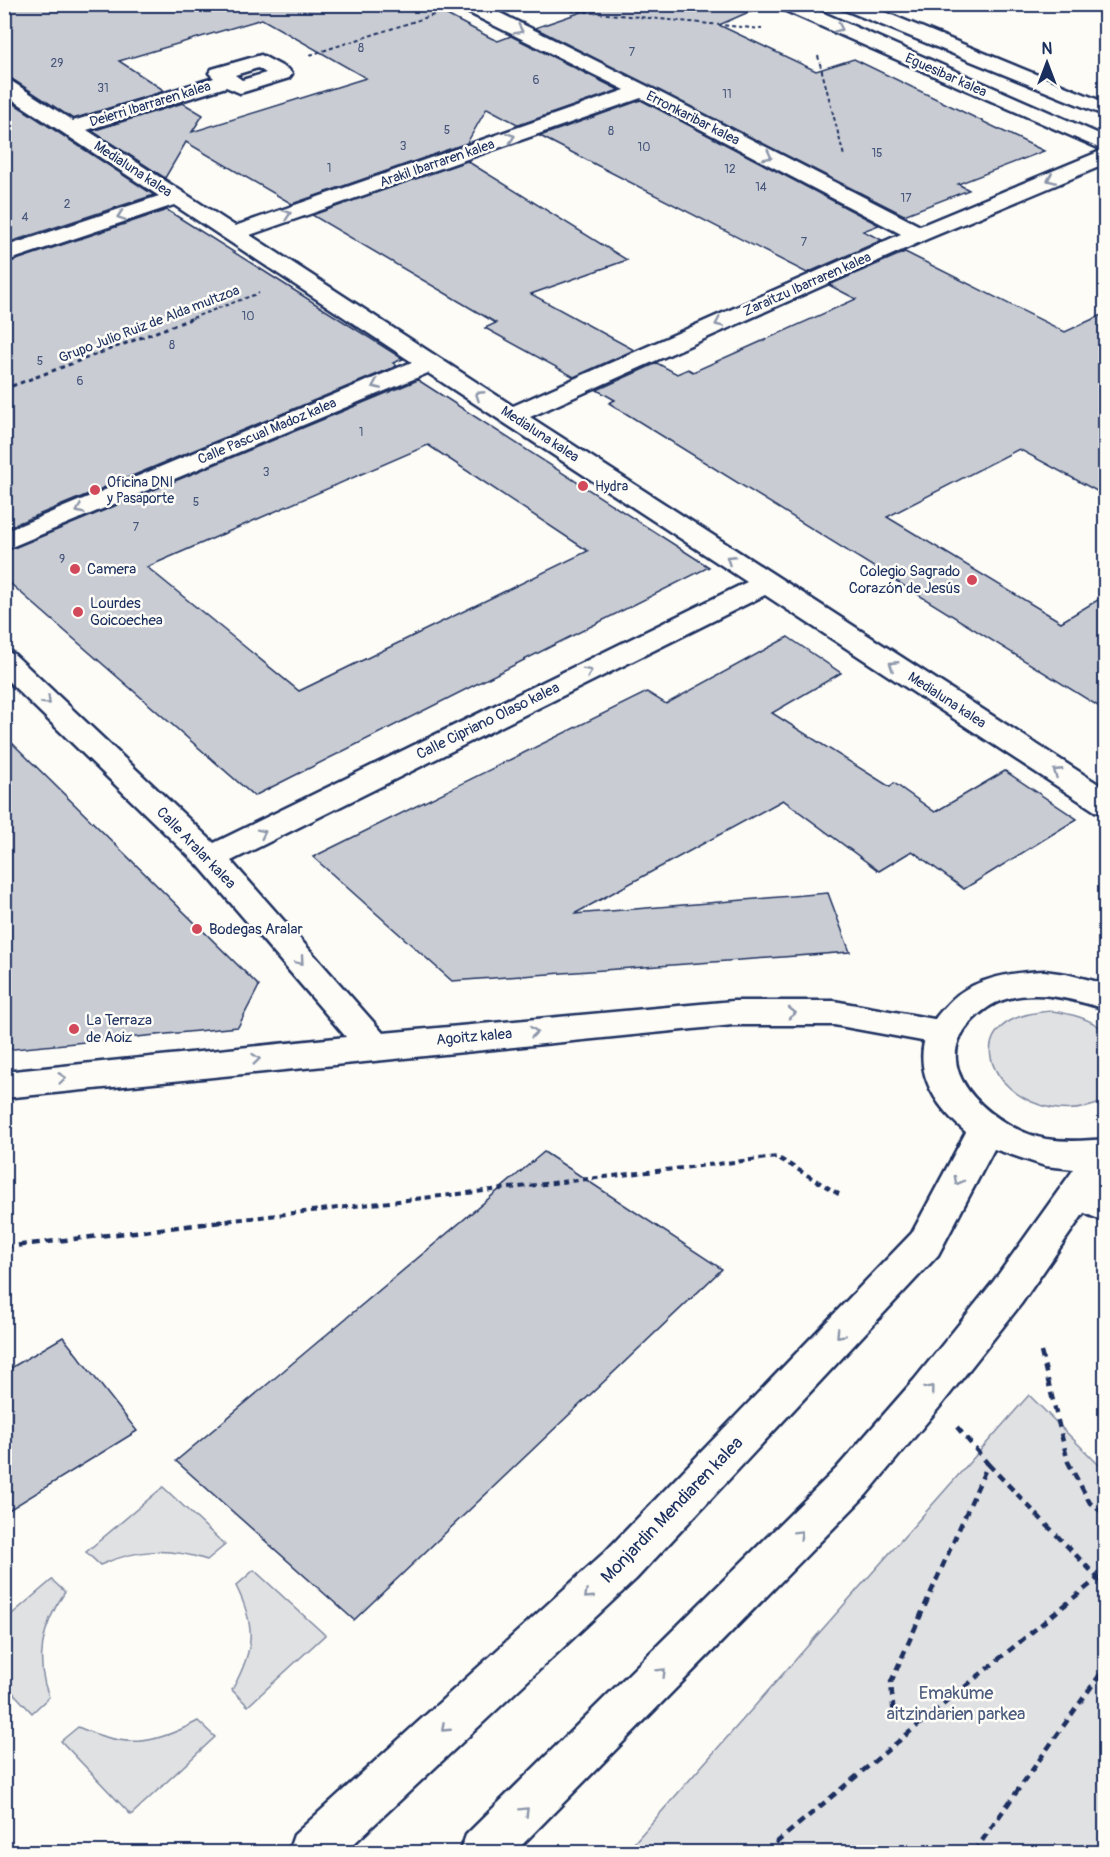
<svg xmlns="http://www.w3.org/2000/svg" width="1110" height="1857" font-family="Pangolin,sans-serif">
  <rect width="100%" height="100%" fill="#fdfcf7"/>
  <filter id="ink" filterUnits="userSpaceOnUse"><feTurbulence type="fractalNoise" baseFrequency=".0167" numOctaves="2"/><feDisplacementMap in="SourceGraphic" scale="12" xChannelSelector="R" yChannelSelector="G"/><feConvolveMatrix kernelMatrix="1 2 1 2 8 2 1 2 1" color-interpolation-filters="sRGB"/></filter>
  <g filter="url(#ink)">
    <g fill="#e0e1e3" stroke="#7e88a0" stroke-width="1.5">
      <path d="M1052,1011c20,3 37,7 53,20v70c-92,41 -176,-83 -53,-90z"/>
      <polygon points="1029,1395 1105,1471 1105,1852 626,1852"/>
      <path d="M163,1487l62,58 -18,15c-38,-13 -71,-11 -107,5l-14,-13z"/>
      <path d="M254,1570l71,65 -77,71 -16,-16c22,-40 25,-62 4,-104z"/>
      <path d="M52,1580l13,12c-23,33 -31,67 -16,105l-17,16 -27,-29v-64z"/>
      <path d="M198,1721l17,16 -84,78 -70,-74 17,-14c48,21 73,19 120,-6z"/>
    </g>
    <g fill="#c9ccd3" stroke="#1b2f5e" stroke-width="1.5" fill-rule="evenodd">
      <polygon points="4,4 426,4 491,38 498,41 511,36 619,90 519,125 487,108 467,143 292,204 186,142 165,178 92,131 183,103 203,115 192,132 366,78 262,19 119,61 165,91 73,119 12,79 4,77"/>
      <polygon points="605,4 767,4 719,25 816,71 854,59 1044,151 958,184 969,190 904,215 535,28"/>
      <polygon points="4,97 154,195 4,244"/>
      <polygon points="641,100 879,225 863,231 882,240 807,273 540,136"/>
      <polygon points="467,161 627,260 531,294 634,350 574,377 485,328 496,323 312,215"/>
      <polygon points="167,210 403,359 393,363 397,366 4,529 4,264"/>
      <polygon points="905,252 1065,332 1106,313 1106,496 1019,449 887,517 1061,622 1106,595 1106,711 609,403 615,400 597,390 657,363 677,374 688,369 693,372 856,299 829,285"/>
      <path d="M418,380l291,187 -455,229 -250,-218v-26zM428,445l160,106 -289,140 -152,-124z"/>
      <polygon points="788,637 841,673 772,713 890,787 894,783 935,812 1005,771 1077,819 964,889 912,851 879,871 783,800 574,914 828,893 850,952 452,981 313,857 647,692 666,704"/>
      <polygon points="4,735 259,986 238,1027 4,1050"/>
      <polygon points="544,1152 722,1269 354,1620 176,1461"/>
      <polygon points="63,1337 137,1431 4,1513 4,1372"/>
    </g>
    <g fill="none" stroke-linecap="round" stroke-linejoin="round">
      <defs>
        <g id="minor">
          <path d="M457,4h25l167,83 271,139 183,-76 -324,-142 -2,-4h26l303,133v27l-179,75 -397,178 576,372v25l-11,-3 -330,-216 -534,266 152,172 350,-32h101l122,22 5,9 -5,9 -12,4 -110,-20h-101l-729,73v-26l342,-35 -147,-171 -195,-189v-26l10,3 200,189 533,-261 -319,-209 -424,177v-18l408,-170 -238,-157 -170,57v-15l155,-51 -155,-102v-15l7,2 62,40 141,-43 -5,-5 3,-4 49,-14 28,15 3,4 -3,4 -42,13 -7,2 -14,-6 -139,43 148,96 390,-136 -166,-82zM258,68l8,5 -24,7 -7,-5zM641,98l260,136 -388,172 -263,-171z"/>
          <polygon points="838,4 865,4 1106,103 1106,116 840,8"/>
          <path d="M1079,1177l27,12v32c-18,-5 -37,-14 -46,-30l6,-10z"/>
        </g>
        <path id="major" d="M1044,971l22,3 40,10v25c-32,-9 -66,-20 -100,-10 -15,4 -27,14 -37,25 -44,50 32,107 77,115 20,3 39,2 60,0v42l-85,123 -79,100 -76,91 -351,357h-55l6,-17 370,-366 78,-89 79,-98 81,-113 -29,-3 -51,-17 -56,106 -302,324 -291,273h-57l6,-17 312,-284 306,-318 54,-101c-39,-32 -63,-80 -23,-123 8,-9 17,-18 29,-23 23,-11 47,-14 72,-15z"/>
      </defs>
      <use href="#minor" stroke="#1b2f5e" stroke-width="5"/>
      <use href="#major" stroke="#1b2f5e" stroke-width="5"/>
      <g stroke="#1b2f5e" stroke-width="2" stroke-dasharray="4 3" stroke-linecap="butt">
        <polyline points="557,9 762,29"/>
        <polyline points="310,55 434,15"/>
        <polyline points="818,56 844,156"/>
        <polyline points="192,318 259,293"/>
      </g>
      <polyline stroke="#1b2f5e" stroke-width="3" stroke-dasharray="4.5 4" stroke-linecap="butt" points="4,389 196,317"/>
      <polyline stroke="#1b2f5e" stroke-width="4" stroke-dasharray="6 4.5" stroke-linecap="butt" points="217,1222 777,1157 842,1196"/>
      <g stroke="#1b2f5e" stroke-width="4.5" stroke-dasharray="8 6" stroke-linecap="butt">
        <polyline points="4,1247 230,1221"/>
        <polyline points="1041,1352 1068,1462 1090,1503 1106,1515"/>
        <polyline points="957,1427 988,1464 891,1682 894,1718 923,1721 1098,1578 1106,1588"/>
        <polyline points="988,1464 1098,1578"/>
        <polyline points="765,1852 923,1721"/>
        <polyline points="974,1852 1106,1666"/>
      </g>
      <use href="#minor" fill="#fdfcf7" fill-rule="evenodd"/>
      <use href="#major" fill="#fdfcf7" fill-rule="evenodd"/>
    </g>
    <defs><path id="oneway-chevron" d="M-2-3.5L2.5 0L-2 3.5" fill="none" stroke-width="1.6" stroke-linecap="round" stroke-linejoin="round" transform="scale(1.5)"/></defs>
    <g stroke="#8c96aa">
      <use href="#oneway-chevron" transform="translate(839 28) rotate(24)"/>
      <use href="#oneway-chevron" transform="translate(519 30) rotate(26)"/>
      <use href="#oneway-chevron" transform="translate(511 137) rotate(-19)"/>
      <use href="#oneway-chevron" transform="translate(768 156) rotate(27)"/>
      <use href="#oneway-chevron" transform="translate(1051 179) rotate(157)"/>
      <use href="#oneway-chevron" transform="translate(287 214) rotate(-19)"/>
      <use href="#oneway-chevron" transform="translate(121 216) rotate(161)"/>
      <use href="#oneway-chevron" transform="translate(719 323) rotate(156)"/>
      <use href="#oneway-chevron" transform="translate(376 385) rotate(157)"/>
      <use href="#oneway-chevron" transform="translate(479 395) rotate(-147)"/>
      <use href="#oneway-chevron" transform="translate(80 510) rotate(157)"/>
      <use href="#oneway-chevron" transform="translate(730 559) rotate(-147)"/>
      <use href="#oneway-chevron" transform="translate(893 665) rotate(-147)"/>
      <use href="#oneway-chevron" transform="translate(588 672) rotate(-26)"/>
      <use href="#oneway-chevron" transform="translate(47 701) rotate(44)"/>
      <use href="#oneway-chevron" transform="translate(1057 772) rotate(-147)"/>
      <use href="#oneway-chevron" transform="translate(262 833) rotate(-26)"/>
      <use href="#oneway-chevron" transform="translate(300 961) rotate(49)"/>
      <use href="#oneway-chevron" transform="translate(792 1013)"/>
      <use href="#oneway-chevron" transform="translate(534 1032) rotate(-5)"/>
      <use href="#oneway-chevron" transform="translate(256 1059) rotate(-6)"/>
      <use href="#oneway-chevron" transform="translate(62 1078) rotate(-6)"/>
      <use href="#oneway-chevron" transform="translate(958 1181) rotate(118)"/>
      <use href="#oneway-chevron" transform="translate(840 1334) rotate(133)"/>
      <use href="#oneway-chevron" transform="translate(930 1389) rotate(-51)"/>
      <use href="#oneway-chevron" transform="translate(799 1534) rotate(-45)"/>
      <use href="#oneway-chevron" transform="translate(588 1595) rotate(137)"/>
      <use href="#oneway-chevron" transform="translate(662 1672) rotate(-45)"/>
      <use href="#oneway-chevron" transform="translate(445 1728) rotate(137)"/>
      <use href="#oneway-chevron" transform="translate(525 1811) rotate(-45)"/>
    </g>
  </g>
  <g fill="#d1495b" stroke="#fdfcf7" stroke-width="2">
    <circle cx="583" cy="486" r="6"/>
    <circle cx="95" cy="490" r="6"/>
    <circle cx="75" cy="569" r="6"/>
    <circle cx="972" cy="580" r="6"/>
    <circle cx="78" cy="612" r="6"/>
    <circle cx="197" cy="929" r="6"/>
    <circle cx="74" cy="1029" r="6"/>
  </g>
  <g text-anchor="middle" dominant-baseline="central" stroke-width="5" stroke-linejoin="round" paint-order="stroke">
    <g font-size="12" fill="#46567b">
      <text x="361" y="48">8</text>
      <text x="632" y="52">7</text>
      <text x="57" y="63">29</text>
      <text x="536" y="80">6</text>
      <text x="103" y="88">31</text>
      <text x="727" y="94">11</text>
      <text x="447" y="130">5</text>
      <text x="611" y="131">8</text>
      <text x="403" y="146">3</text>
      <text x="644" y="147">10</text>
      <text x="877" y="153">15</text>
      <text x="329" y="168">1</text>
      <text x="730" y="169">12</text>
      <text x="761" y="187">14</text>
      <text x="906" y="198">17</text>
      <text x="67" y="204">2</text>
      <text x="25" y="217">4</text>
      <text x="804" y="242">7</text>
      <text x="248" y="316">10</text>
      <text x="172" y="345">8</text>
      <text x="40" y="361">5</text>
      <text x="80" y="381">6</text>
      <text x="361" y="432">1</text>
      <text x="266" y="472">3</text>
      <text x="196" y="502">5</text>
      <text x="136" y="527">7</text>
      <text x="62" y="559">9</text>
    </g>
    <g font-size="14" fill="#1b2f5e" stroke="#fdfcf7">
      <text transform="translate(946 75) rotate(24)">Eguesibar kalea</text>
      <text transform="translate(150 104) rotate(-17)">Deierri Ibarraren kalea</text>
      <text transform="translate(693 118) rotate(27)">Erronkaribar kalea</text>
      <text transform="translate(437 163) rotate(-19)">Arakil Ibarraren kalea</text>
      <text transform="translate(133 169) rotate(33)">Medialuna kalea</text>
      <text transform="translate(807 284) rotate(-24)">Zaraitzu Ibarraren kalea</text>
      <text transform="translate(149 324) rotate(-21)">Grupo Julio Ruiz de Alda multzoa</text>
      <text transform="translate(267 431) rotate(-23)">Calle Pascual Madoz kalea</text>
      <text transform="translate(540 434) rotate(33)">Medialuna kalea</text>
      <text transform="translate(947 700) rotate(33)">Medialuna kalea</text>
    </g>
    <g font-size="14" fill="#1b2f5e" stroke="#fdfcf7" text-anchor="start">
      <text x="107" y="482">Oficina DNI<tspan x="107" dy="16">y Pasaporte</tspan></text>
      <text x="595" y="486">Hydra</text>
    </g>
    <g font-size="15" fill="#1b2f5e" stroke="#fdfcf7" text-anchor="start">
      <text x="87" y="569">Camera</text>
      <text x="960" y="571" text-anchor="end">Colegio Sagrado<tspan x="960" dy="17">Corazón de Jesús</tspan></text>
      <text x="90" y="603">Lourdes<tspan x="90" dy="17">Goicoechea</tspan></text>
      <text x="209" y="929">Bodegas Aralar</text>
      <text x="86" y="1020">La Terraza<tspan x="86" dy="17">de Aoiz</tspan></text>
    </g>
    <g font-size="15" fill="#1b2f5e" stroke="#fdfcf7">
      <text transform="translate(488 721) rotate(-26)">Calle Cipriano Olaso kalea</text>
      <text transform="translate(196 848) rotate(46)">Calle Aralar kalea</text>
      <text transform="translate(474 1037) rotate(-5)">Agoitz kalea</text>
    </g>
    <g font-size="18" fill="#1b2f5e" stroke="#fdfcf7">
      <text transform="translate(672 1510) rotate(-46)">Monjardin Mendiaren kalea</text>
    </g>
    <g font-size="18" fill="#4c5c7f" stroke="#fdfcf7">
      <text x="956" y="1693">Emakume<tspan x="956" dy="21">aitzindarien parkea</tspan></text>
    </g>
  </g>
  <rect width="1110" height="1857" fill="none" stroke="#fdfcf7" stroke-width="24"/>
  <rect x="12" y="12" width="1086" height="1833" fill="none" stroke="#1b2f5e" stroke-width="2" filter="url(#ink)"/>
  <g transform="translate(1047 63)" stroke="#fdfcf7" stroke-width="4.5" paint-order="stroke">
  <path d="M0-4.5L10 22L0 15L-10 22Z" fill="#1b2f5e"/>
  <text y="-9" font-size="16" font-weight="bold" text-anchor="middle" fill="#1b2f5e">N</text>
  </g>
</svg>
